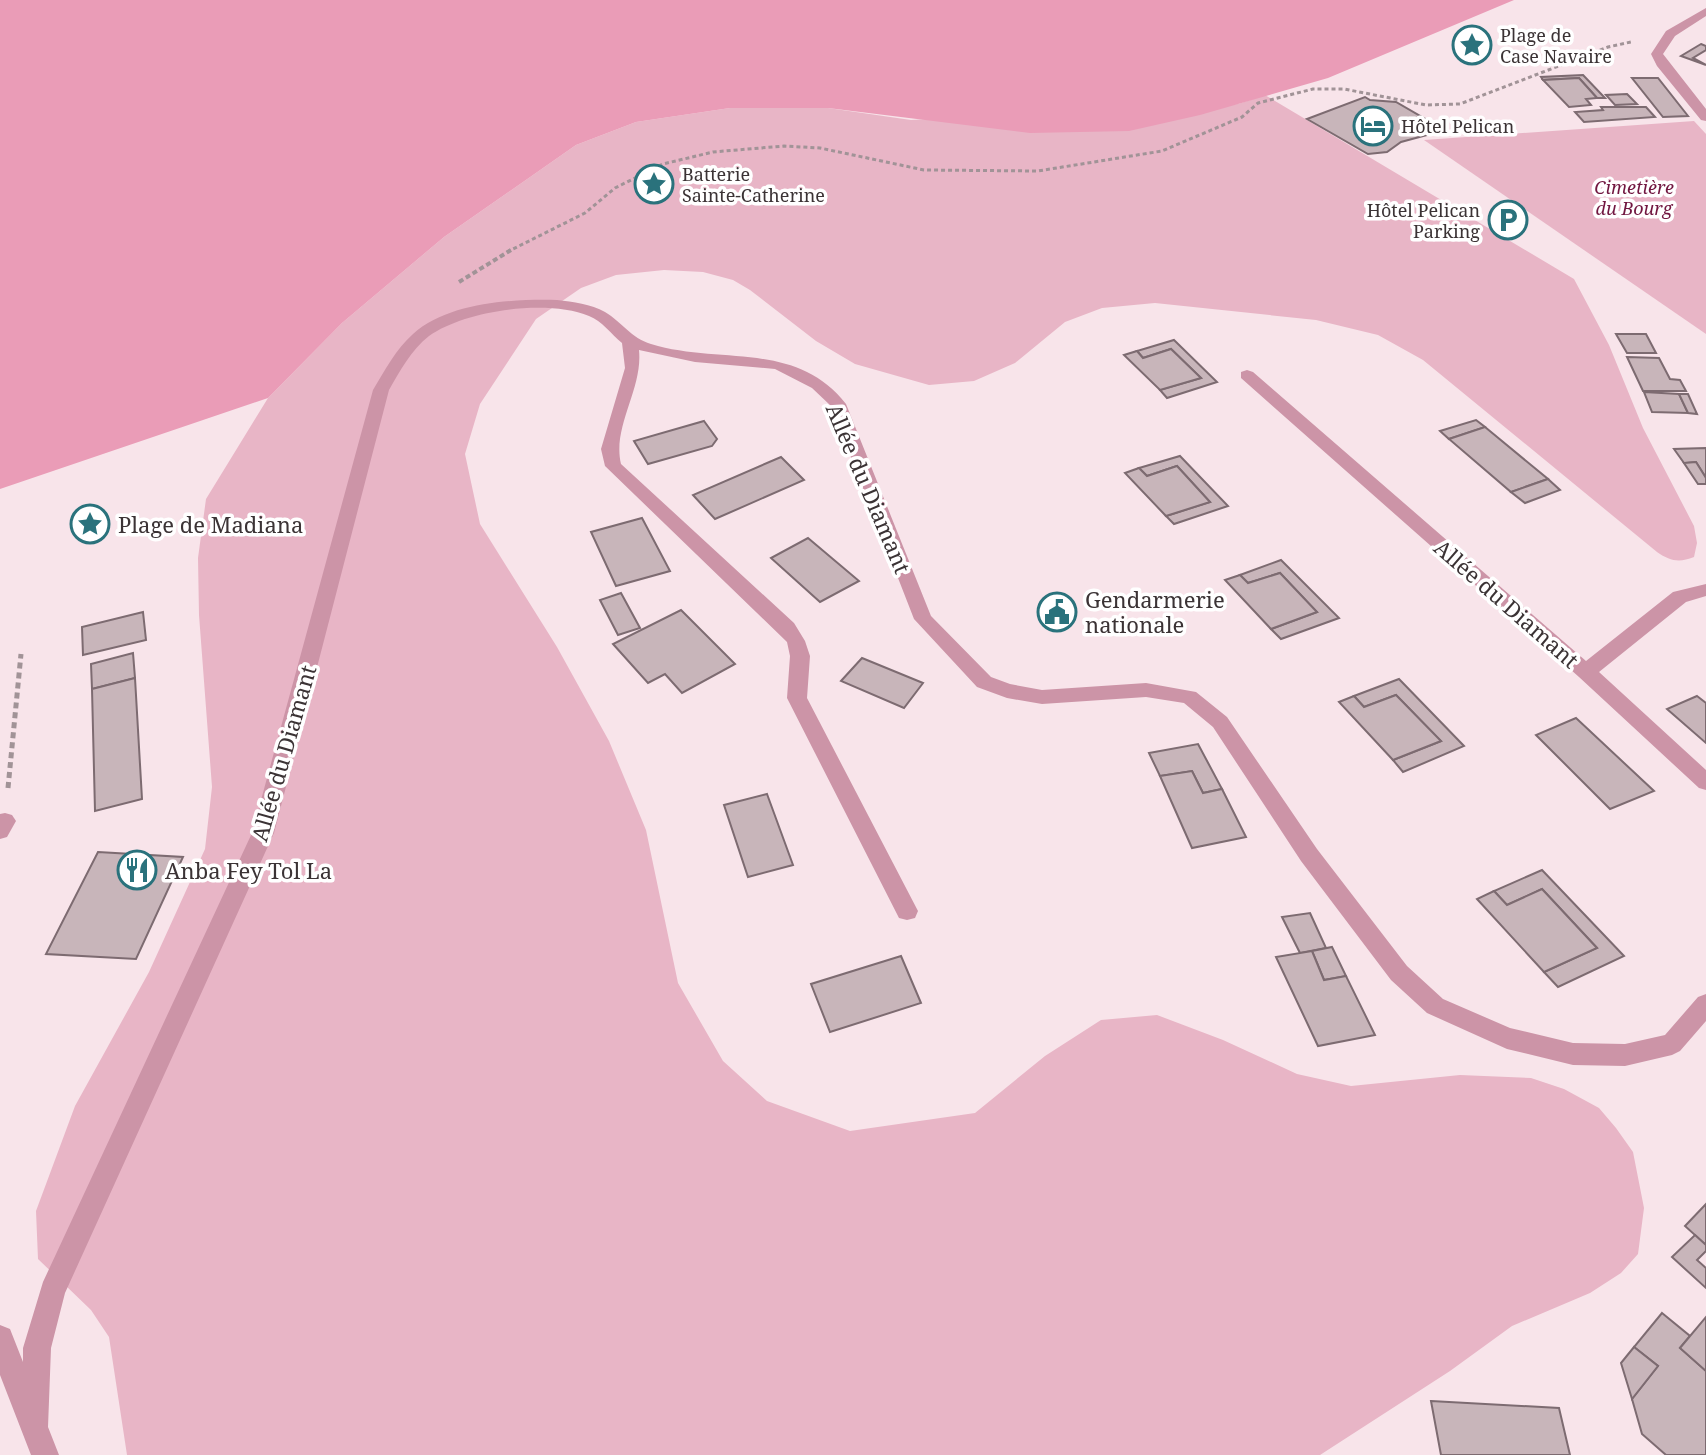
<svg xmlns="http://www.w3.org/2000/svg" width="1706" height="1455" font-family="'Noto Serif',serif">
  <rect width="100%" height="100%" fill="#f8e4ea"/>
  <g fill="#e8b5c6">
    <path d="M1265,95l309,184 35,66 34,83 51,98 3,17 -3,14c-15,6 -24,4 -37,-5l-234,-192 -45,-25 -62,-15 -161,-17 -53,5 -37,14 -50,41 -41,18 -45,4 -74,-21 -39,-23 -66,-51 -17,-10 -30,-8 -39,-2 -48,5 -35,13 -45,31 -56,85 -15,50 15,70 77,123 52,94 37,89 32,153 45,78 44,40 83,30 125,-18 70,-57 56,-36 56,-5 66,25 74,34 54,12 109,-11 71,3 33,11 35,19 17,20 17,24 11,56 -6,46 -17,19 -31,20 -78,33 -62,45 -130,84h-1193l-18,-118 -18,-27 -53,-51 -2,-48 39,-105 74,-134 56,-123 7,-62 -13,-172 -1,-57 8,-59 62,-101 74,-75 102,-86 132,-92 60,-23 94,-14h98l83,12 327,-16z"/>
    <polygon points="1694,121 1706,134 1706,334 1424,140"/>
  </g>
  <polygon fill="#ea9cb7" points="0,0 1514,0 1328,78 1200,115 1129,131 1030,133 828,108 730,108 636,122 576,145 444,237 342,323 268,398 0,489"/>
  <g fill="#c8b5ba" stroke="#7d6b71" stroke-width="2">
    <polygon points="1701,44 1706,46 1706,50 1693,58 1706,65 1681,56"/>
    <polygon points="1583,75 1605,98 1597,98 1579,78 1543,80 1541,77"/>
    <polygon points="1579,78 1597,98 1586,99 1591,105 1569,107 1543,80"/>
    <polygon points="1632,78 1658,78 1688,116 1663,117"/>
    <polygon points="1627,94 1637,104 1615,105 1606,95"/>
    <polygon points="1365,97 1370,100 1396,102 1427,120 1428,124 1422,129 1431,134 1401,142 1387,152 1368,154 1307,119"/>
    <polygon points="1601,107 1646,107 1655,117 1584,122 1575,112 1603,110"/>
    <polygon points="1616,334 1646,334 1656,353 1627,353"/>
    <polygon points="1174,340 1217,382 1167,398 1160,390 1201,378 1171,349 1143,358 1137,351"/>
    <polygon points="1171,349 1201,378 1160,390 1124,355 1137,351 1143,358"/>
    <polygon points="1627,357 1659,358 1670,379 1680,380 1686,391 1643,391"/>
    <polygon points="1644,392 1679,394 1688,413 1652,412"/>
    <polygon points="1679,394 1688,394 1697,414 1688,413"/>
    <polygon points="1476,420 1485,427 1449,439 1440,431"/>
    <polygon points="704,421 717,439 712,446 648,464 634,441"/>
    <polygon points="1485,427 1548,479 1511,492 1449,439"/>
    <polygon points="1706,448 1706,478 1696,462 1684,463 1674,449"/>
    <polygon points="1180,456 1228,506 1174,524 1166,516 1210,502 1177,466 1147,476 1139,468"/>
    <polygon points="781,457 804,480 715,519 693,495"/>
    <polygon points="1696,462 1706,478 1706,484 1698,484 1684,463"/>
    <polygon points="1177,466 1210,502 1166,516 1125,473 1139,468 1147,476"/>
    <polygon points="1548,479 1560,490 1525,503 1511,492"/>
    <polygon points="642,518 670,571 616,586 591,532"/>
    <polygon points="808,538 859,581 820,602 771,558"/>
    <polygon points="1281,560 1339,618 1281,639 1271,629 1317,612 1280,573 1248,583 1240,575"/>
    <polygon points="1280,573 1317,612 1271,629 1225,580 1240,575 1248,583"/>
    <polygon points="621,593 640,628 618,635 600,600"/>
    <polygon points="681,610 735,664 682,693 665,674 648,683 613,644"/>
    <polygon points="143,612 146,640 83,655 82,627"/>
    <polygon points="133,653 135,678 92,689 91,664"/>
    <polygon points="862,658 923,683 904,708 841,681"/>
    <polygon points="135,678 142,799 95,811 92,689"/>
    <polygon points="1399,679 1464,746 1403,772 1393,760 1441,741 1396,695 1364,707 1354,696"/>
    <polygon points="1396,695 1441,741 1393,760 1339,702 1354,696 1364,707"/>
    <polygon points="1697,696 1706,703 1706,743 1667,709"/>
    <polygon points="1576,718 1654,791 1610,809 1536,735"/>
    <polygon points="1198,744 1222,789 1203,793 1192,771 1160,776 1149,753"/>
    <polygon points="1192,771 1203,793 1222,789 1246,837 1192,848 1160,776"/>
    <polygon points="767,794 793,865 748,877 724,805"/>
    <polygon points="98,852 183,857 136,959 46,954"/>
    <polygon points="1542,870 1624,956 1558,987 1544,972 1597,948 1542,889 1507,905 1494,891"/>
    <polygon points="1542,889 1597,948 1544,972 1477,899 1494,891 1507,905"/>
    <polygon points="1310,913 1326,948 1300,953 1282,917"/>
    <polygon points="1332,947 1346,976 1324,980 1312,951"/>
    <polygon points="1312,951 1324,980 1346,976 1375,1035 1318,1046 1276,957"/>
    <polygon points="901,956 921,1003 830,1032 811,984"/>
    <polygon points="1706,1204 1706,1245 1685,1226"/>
    <polygon points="1695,1235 1706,1245 1706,1251 1697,1260 1706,1268 1706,1288 1672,1257"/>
    <polygon points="1662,1313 1690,1336 1680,1348 1706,1371 1706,1455 1666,1455 1642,1434 1632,1399 1658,1366 1634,1347"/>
    <polygon points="1706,1317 1706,1371 1680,1348"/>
    <polygon points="1634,1347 1658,1366 1632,1399 1621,1363"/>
    <polygon points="1431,1401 1559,1408 1570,1455 1441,1455"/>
  </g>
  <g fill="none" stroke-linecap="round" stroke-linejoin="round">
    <polyline stroke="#a19397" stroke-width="3" stroke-dasharray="4 3" stroke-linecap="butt" points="507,252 585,213 615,188 663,164 713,152 784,146 820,148 924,170 1038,171 1162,151 1242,117 1258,103 1313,89 1344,89 1426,105 1460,104 1608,47 1631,42"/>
    <polyline stroke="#a19397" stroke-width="4" stroke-dasharray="5 3" stroke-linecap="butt" points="459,282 511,250"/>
    <polyline stroke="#a19397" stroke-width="5" stroke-dasharray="6 4" stroke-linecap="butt" points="8,788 21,654"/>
    <g fill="#cc94a7" fill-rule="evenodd">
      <polygon points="1706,8 1706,16 1675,36 1663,54 1706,109 1706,121 1701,120 1657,66 1651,54 1666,31"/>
      <path d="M557,300c16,2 34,4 48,12 17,10 26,26 46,32 68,21 145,-4 195,60l85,212 60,61 19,7 32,6 104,-7 50,9 31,25 90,132 90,117 36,33 67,29 63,15 52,1 40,-9 33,-38 8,-3v27l-26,30 -8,4 -47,11 -52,-1 -66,-16 -80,-36 -36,-33 -90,-119 -88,-134 -29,-24 -38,-6 -104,7 -35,-6 -30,-11 -63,-68 -83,-213 -19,-18 -37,-19 -80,-7 -56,-12c4,39 -27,76 -18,114l173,159 11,18 5,15 -3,42 111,213 -3,7 -8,2 -8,-2 -112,-220 3,-42 -3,-14 -182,-176 -4,-17 24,-81 -3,-25c-11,-9 -20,-22 -33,-27 -42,-17 -123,-6 -160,20 -18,14 -29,35 -40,54l-115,443 -209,460 -14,55 -3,79 11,28h-28l-31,-80v-50l10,4 13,33v-14l20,-66 209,-449 121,-443c12,-20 23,-41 40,-56 36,-32 99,-35 144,-34z"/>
      <polygon points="1247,370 1253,372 1586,661 1673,592 1706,584 1706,596 1686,602 1599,672 1706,770 1706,790 1699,788 1579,677 1241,378 1241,372"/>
      <polygon points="5,813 12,815 16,821 7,837 0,839 0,814"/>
    </g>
  </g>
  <defs>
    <symbol id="sight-ring" viewBox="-11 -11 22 22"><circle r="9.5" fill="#fff" stroke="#2a727c" stroke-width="1.5"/><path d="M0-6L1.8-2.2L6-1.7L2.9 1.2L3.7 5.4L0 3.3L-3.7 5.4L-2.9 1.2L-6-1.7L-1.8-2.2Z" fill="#2a727c"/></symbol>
    <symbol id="hotel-ring" viewBox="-11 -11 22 22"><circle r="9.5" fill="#fff" stroke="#2a727c" stroke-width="1.5"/><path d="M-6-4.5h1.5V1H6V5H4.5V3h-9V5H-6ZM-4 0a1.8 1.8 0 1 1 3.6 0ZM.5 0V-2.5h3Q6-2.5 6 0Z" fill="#2a727c"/></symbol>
    <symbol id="parking-ring" viewBox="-11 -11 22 22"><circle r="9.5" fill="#fff" stroke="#2a727c" stroke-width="1.5"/><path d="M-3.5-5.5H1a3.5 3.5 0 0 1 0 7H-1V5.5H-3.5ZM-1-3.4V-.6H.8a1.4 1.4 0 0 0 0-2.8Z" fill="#2a727c"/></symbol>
    <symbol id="civic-ring" viewBox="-11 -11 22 22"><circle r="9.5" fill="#fff" stroke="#2a727c" stroke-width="1.5"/><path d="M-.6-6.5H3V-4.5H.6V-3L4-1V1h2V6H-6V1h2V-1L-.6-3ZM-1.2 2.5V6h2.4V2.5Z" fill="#2a727c"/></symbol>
    <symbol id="restaurant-ring" viewBox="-11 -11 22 22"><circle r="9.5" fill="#fff" stroke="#2a727c" stroke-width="1.5"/><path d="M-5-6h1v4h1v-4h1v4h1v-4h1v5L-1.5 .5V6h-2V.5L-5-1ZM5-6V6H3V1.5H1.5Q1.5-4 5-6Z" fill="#2a727c"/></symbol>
  </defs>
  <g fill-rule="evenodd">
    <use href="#sight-ring" x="1450" y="23" width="44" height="44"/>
    <use href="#hotel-ring" x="1351" y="104" width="44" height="44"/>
    <use href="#sight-ring" x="632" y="162" width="44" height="44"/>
    <use href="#parking-ring" x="1486" y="198" width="44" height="44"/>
    <use href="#sight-ring" x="68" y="502" width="44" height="44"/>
    <use href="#civic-ring" x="1035" y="590" width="44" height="44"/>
    <use href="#restaurant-ring" x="115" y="848" width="44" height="44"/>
  </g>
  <g text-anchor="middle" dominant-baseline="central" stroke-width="7" stroke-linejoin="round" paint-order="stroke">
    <g font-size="18" fill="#3b3335" stroke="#fff" text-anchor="start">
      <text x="1500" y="35">Plage de<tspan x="1500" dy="21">Case Navaire</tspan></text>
      <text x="1401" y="126">Hôtel Pelican</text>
      <text x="682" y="174">Batterie<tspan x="682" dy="21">Sainte-Catherine</tspan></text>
      <text x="1480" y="210" text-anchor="end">Hôtel Pelican<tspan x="1480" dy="21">Parking</tspan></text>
    </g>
    <g font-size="18" font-style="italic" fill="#711640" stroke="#fff">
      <text x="1634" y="187">Cimetière<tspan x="1634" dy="21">du Bourg</tspan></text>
    </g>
    <g font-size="22" fill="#3b3335" stroke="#fff">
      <text transform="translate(869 488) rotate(67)">Allée du Diamant</text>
      <text transform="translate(1507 603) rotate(41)">Allée du Diamant</text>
      <text transform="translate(283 753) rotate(-74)">Allée du Diamant</text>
    </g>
    <g font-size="22" fill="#3b3335" stroke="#fff" text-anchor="start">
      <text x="118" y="524">Plage de Madiana</text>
      <text x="1085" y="599">Gendarmerie<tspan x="1085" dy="25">nationale</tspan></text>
      <text x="165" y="870">Anba Fey Tol La</text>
    </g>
  </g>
</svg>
